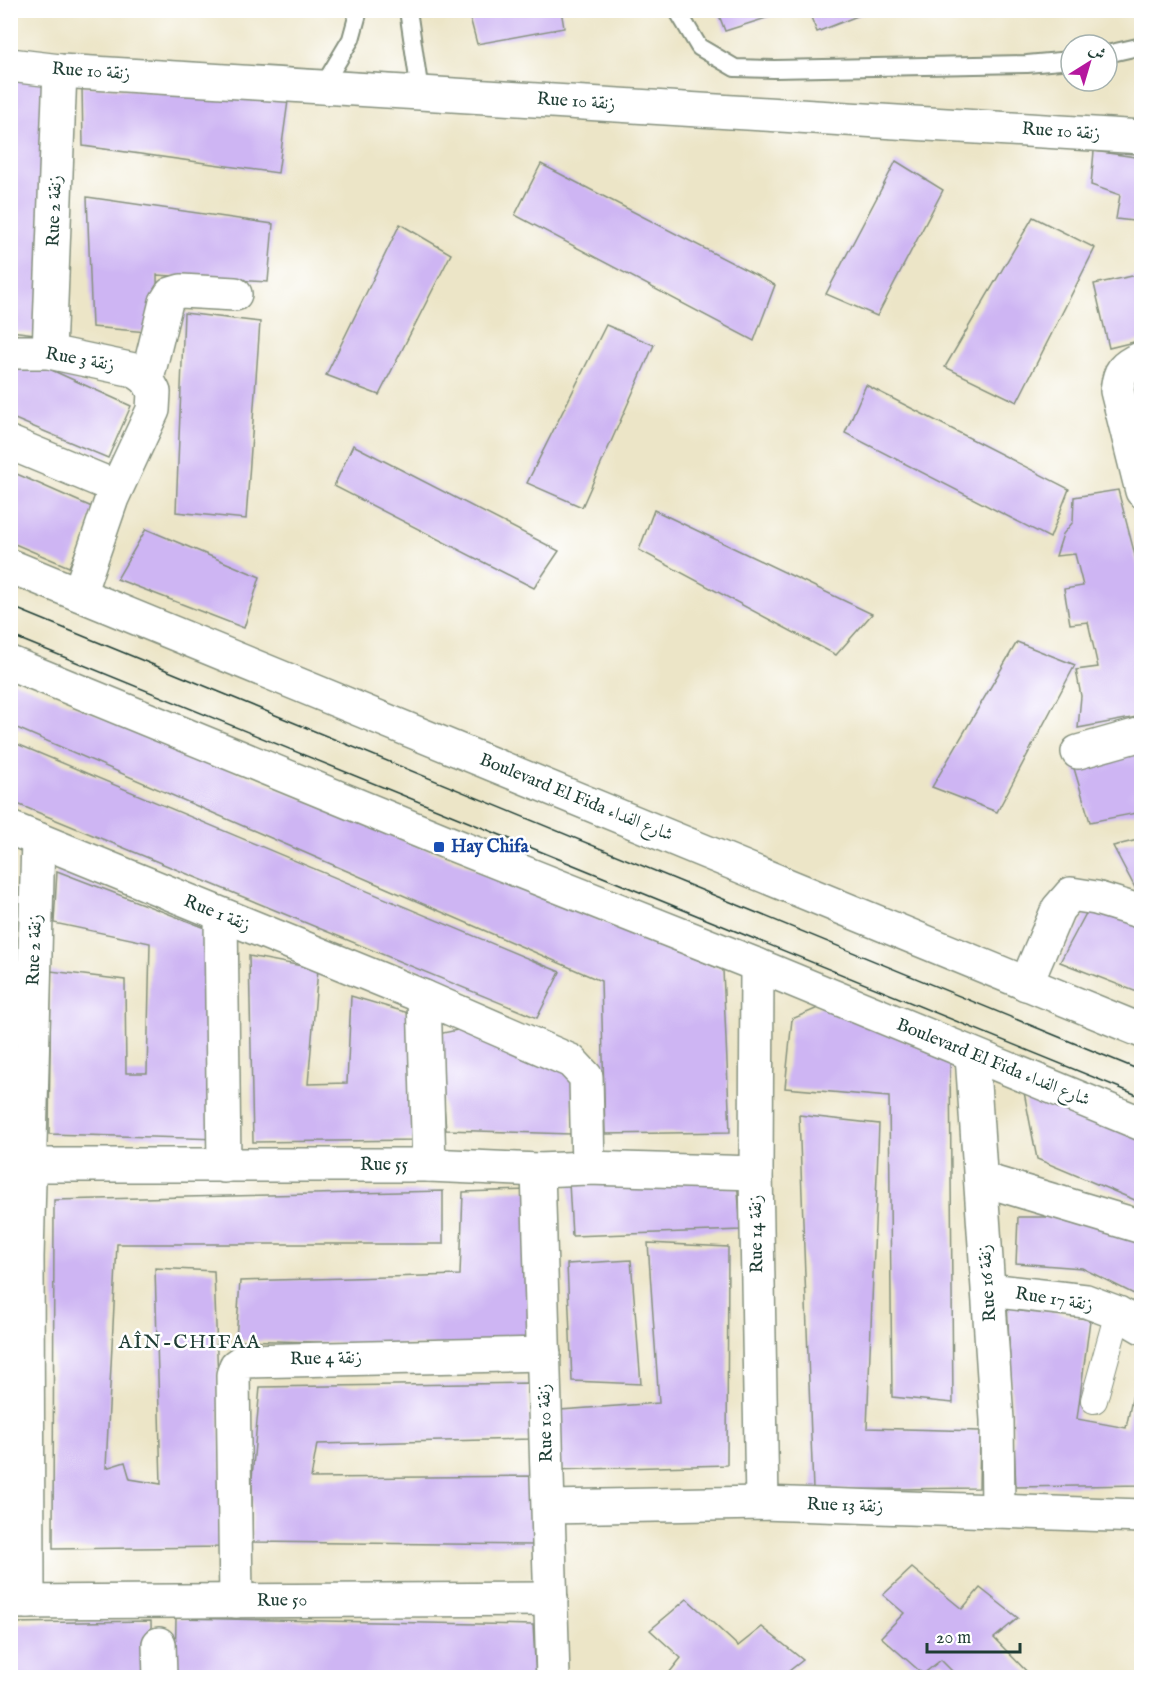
<svg xmlns="http://www.w3.org/2000/svg" width="1152" height="1688" font-family="'IM FELL English',Amiri,serif">
  <rect width="100%" height="100%" fill="#fff"/>
  <filter id="ink" filterUnits="userSpaceOnUse"><feTurbulence type="fractalNoise" baseFrequency=".0167" numOctaves="2"/><feDisplacementMap in="SourceGraphic" scale="12" xChannelSelector="R" yChannelSelector="G"/><feConvolveMatrix kernelMatrix="1 2 1 2 8 2 1 2 1" color-interpolation-filters="sRGB"/></filter>
  <filter id="wash" filterUnits="userSpaceOnUse"><feTurbulence type="fractalNoise" baseFrequency=".008" numOctaves="4" result="noise"/><feDisplacementMap in="SourceGraphic" scale="24" xChannelSelector="R" yChannelSelector="G"/><feGaussianBlur stdDeviation="1.35" result="paint"/><feColorMatrix in="noise" values="0 0 0 0 0 0 0 0 0 0 0 0 0 0 0 0 0 1.4 0 .05"/><feComposite in="paint" operator="in"/></filter>
  <g filter="url(#wash)">
    <rect width="100%" height="100%" fill="#ece5c7"/>
    <g id="blocks">
      <g fill="#ceb5f3">
        <polygon points="468,10 561,10 564,28 477,44"/>
        <polygon points="717,10 781,10 782,13 725,31"/>
        <polygon points="808,10 870,10 870,11 817,32"/>
        <polygon points="10,76 46,77 44,335 10,331"/>
        <polygon points="82,86 288,101 278,173 83,146"/>
        <polygon points="1094,151 1142,158 1142,222 1116,219 1120,195 1091,185"/>
        <polygon points="896,161 943,190 877,316 826,294"/>
        <polygon points="541,164 775,285 754,341 515,215"/>
        <polygon points="87,197 273,224 268,282 157,275 158,333 92,327"/>
        <polygon points="1033,217 1095,248 1017,402 945,367"/>
        <polygon points="400,224 451,254 379,395 326,375"/>
        <polygon points="1142,274 1142,340 1109,348 1094,284"/>
        <polygon points="184,313 260,322 246,519 176,512"/>
        <polygon points="606,325 654,345 582,507 527,483"/>
        <polygon points="25,358 131,406 108,458 10,417 10,359"/>
        <polygon points="1142,373 1142,402 1141,402 1134,374"/>
        <polygon points="866,385 1069,489 1050,538 845,433"/>
        <polygon points="353,445 559,551 534,588 334,486"/>
        <polygon points="10,471 94,508 69,567 10,542"/>
        <polygon points="1118,490 1142,582 1142,716 1078,728 1081,696 1076,670 1098,667 1088,622 1070,624 1064,589 1083,586 1075,554 1056,556 1063,534 1073,522 1074,497"/>
        <polygon points="654,510 872,614 836,655 639,550"/>
        <polygon points="146,529 260,577 244,628 117,579"/>
        <polygon points="1017,642 1075,665 997,812 932,787"/>
        <polygon points="10,680 723,970 730,1132 605,1134 601,981 10,725"/>
        <polygon points="10,741 560,972 537,1018 10,801"/>
        <polygon points="1142,750 1142,812 1090,822 1073,765"/>
        <polygon points="1142,839 1142,901 1113,846"/>
        <polygon points="57,871 216,932 220,1139 49,1134 51,971 125,980 126,1073 147,1073 150,943 54,923"/>
        <polygon points="1091,904 1142,927 1142,994 1060,962"/>
        <polygon points="249,956 318,969 308,1084 347,1083 351,996 412,1014 419,1140 253,1142"/>
        <polygon points="825,1005 950,1060 953,1403 892,1397 889,1097 785,1088 792,1019"/>
        <polygon points="467,1028 574,1072 571,1134 446,1130 438,1034"/>
        <polygon points="1022,1082 1142,1136 1142,1203 1037,1159"/>
        <polygon points="799,1115 879,1124 867,1428 980,1431 979,1488 813,1490"/>
        <polygon points="737,1180 741,1230 572,1236 569,1183"/>
        <polygon points="529,1190 540,1348 236,1340 240,1281 460,1275 463,1192"/>
        <polygon points="443,1191 443,1244 117,1244 106,1468 125,1462 130,1479 161,1484 155,1268 214,1271 224,1547 53,1549 54,1200"/>
        <rect x="10" y="1192" width="3" height="62"/>
        <polygon points="1018,1217 1097,1217 1142,1236 1142,1298 1082,1268 1016,1263"/>
        <polygon points="648,1243 728,1247 727,1465 552,1470 546,1411 659,1403"/>
        <polygon points="631,1260 641,1384 572,1381 567,1264"/>
        <polygon points="1007,1302 1090,1320 1077,1419 1126,1428 1142,1351 1142,1485 1016,1487"/>
        <polygon points="527,1383 531,1439 317,1444 311,1478 534,1476 536,1545 252,1542 252,1478 260,1387"/>
        <polygon points="912,1568 962,1609 980,1588 1018,1618 994,1638 1033,1678 959,1678 941,1660 923,1674 881,1637 904,1613 883,1595"/>
        <polygon points="687,1599 738,1646 762,1627 803,1660 780,1678 665,1678 681,1658 650,1630"/>
        <polygon points="176,1618 533,1625 536,1678 175,1678"/>
        <polygon points="151,1621 152,1678 10,1678 10,1623"/>
      </g>
    </g>
  </g>
  <g filter="url(#ink)">
    <use href="#blocks" fill-opacity="0" stroke="#86917e" stroke-width="1.5"/>
    <g fill="none" stroke-linecap="round" stroke-linejoin="round">
      <defs>
        <g id="service">
          <polyline points="408,10 420,92"/>
          <polyline points="677,10 699,47 735,68 774,69 1027,64 1071,60"/>
          <polyline points="1107,54 1142,46"/>
          <polyline points="323,86 351,39 359,10"/>
        </g>
        <polyline id="pedestrian" points="1094,1400 1118,1313"/>
        <g id="minor">
          <polyline points="10,65 60,71 1142,137"/>
          <polyline points="10,352 49,352 134,370 147,379"/>
          <polyline points="49,352 60,71"/>
          <path d="M1142,358c-19,8 -23,13 -25,33l25,100"/>
          <polyline points="10,443 116,487"/>
          <polyline points="79,594 112,498 153,410 154,392 147,379 166,302 171,294 181,291 235,294"/>
          <polyline points="1078,752 1142,734"/>
          <polyline points="10,828 424,997 571,1061 586,1077 588,1168"/>
          <polyline points="221,916 224,1166"/>
          <polyline points="757,965 756,1173 762,1503"/>
          <polyline points="1026,984 1058,909 1071,894 1096,898 1142,912"/>
          <polyline points="424,997 429,1165"/>
          <polyline points="972,1055 997,1420 998,1511"/>
          <path id="s1" d="M10,1165h419l109,5 50,-2 168,5"/>
          <polyline points="538,1170 553,1678"/>
          <polyline points="981,1179 1142,1227"/>
          <polyline points="989,1290 1086,1301 1118,1313 1142,1327"/>
          <polyline points="549,1507 762,1503 1142,1516"/>
          <polyline points="236,1601 233,1375 236,1366 243,1361 544,1354"/>
          <path id="s2" d="M10,1602l541,-3"/>
          <polyline points="28,1602 27,1257 38,839"/>
          <polyline points="159,1644 160,1678"/>
        </g>
        <g id="secondary">
          <polyline points="10,566 1142,1031"/>
          <polyline points="10,663 444,841 757,965 1142,1124"/>
        </g>
      </defs>
      <use href="#service" stroke="#86917e" stroke-width="20"/>
      <use href="#pedestrian" stroke="#86917e" stroke-width="28"/>
      <use href="#minor" stroke="#86917e" stroke-width="36"/>
      <use href="#secondary" stroke="#86917e" stroke-width="36"/>
      <use href="#service" stroke="#fff" stroke-width="16"/>
      <use href="#pedestrian" stroke="#fff" stroke-width="26"/>
      <use href="#minor" stroke="#fff" stroke-width="33"/>
      <use href="#secondary" stroke="#fff" stroke-width="33"/>
      <g stroke="#1f3d34" stroke-width="1.5">
        <polyline points="10,606 1142,1071"/>
        <polyline points="10,635 1142,1097"/>
      </g>
    </g>
  </g>
  <rect fill="#1a4fb4" stroke="#fff" stroke-width="2" x="433" y="841" width="12" height="12" rx="3"/>
  <g text-anchor="middle" dominant-baseline="central" stroke-width="5" stroke-linejoin="round" paint-order="stroke">
    <g font-size="18" fill="#1f3d34" stroke="#fff">
      <text transform="translate(91 72) rotate(4)">Rue 10 زنقة</text>
      <text transform="translate(576 102) rotate(4)">Rue 10 زنقة</text>
      <text transform="translate(1061 132) rotate(4)">Rue 10 زنقة</text>
      <text transform="translate(55 211) rotate(-88)">Rue 2 زنقة</text>
      <text transform="translate(80 360) rotate(10)">Rue 3 زنقة</text>
      <text transform="translate(576 798) rotate(22)">Boulevard El Fida شارع الفداء</text>
      <text transform="translate(217 914) rotate(22)">Rue 1 زنقة</text>
      <text transform="translate(35 950) rotate(-88)">Rue 2 زنقة</text>
      <text transform="translate(993 1063) rotate(22)">Boulevard El Fida شارع الفداء</text>
      <text stroke="none"><textPath href="#s1" startOffset="374">Rue 55</textPath></text>
      <text transform="translate(757 1234) rotate(-91)">Rue 14 زنقة</text>
      <text transform="translate(988 1283) rotate(-94)">Rue 16 زنقة</text>
      <text transform="translate(1054 1300) rotate(9)">Rue 17 زنقة</text>
      <text transform="translate(326 1359) rotate(-1)">Rue 4 زنقة</text>
      <text transform="translate(546 1423) rotate(-92)">Rue 10 زنقة</text>
      <text transform="translate(845 1506) rotate(2)">Rue 13 زنقة</text>
      <text stroke="none"><textPath href="#s2" startOffset="272">Rue 50</textPath></text>
    </g>
    <g font-size="18" font-weight="bold" fill="#164399" stroke="#fff" text-anchor="start">
      <text x="451" y="847">Hay Chifa</text>
    </g>
    <g font-size="20" letter-spacing="1.5" fill="#1f3d34" stroke="#fff">
      <text x="190" y="1342">AÎN-CHIFAA</text>
    </g>
  </g>
  <rect width="1152" height="1688" fill="none" stroke="#fff" stroke-width="36"/>
  <g transform="translate(1089 63) rotate(37)"><circle r="28" fill="#ffffff" stroke="#a5b1ae" stroke-width="1.5"/>
  <path d="M0-4.5L10 22L0 15L-10 22Z" fill="#b5179e"/>
  <text y="-9" font-size="16" font-weight="bold" text-anchor="middle" fill="#1f3d34">ش</text>
  </g>
  <path d="M927 1643v9h93v-9" fill="none" stroke="#1f3d34" stroke-width="3"/>
  <text x="936" y="1643" font-size="18" fill="#1f3d34" stroke="#ffffff" stroke-width="4.5" paint-order="stroke">20 m</text>
</svg>
